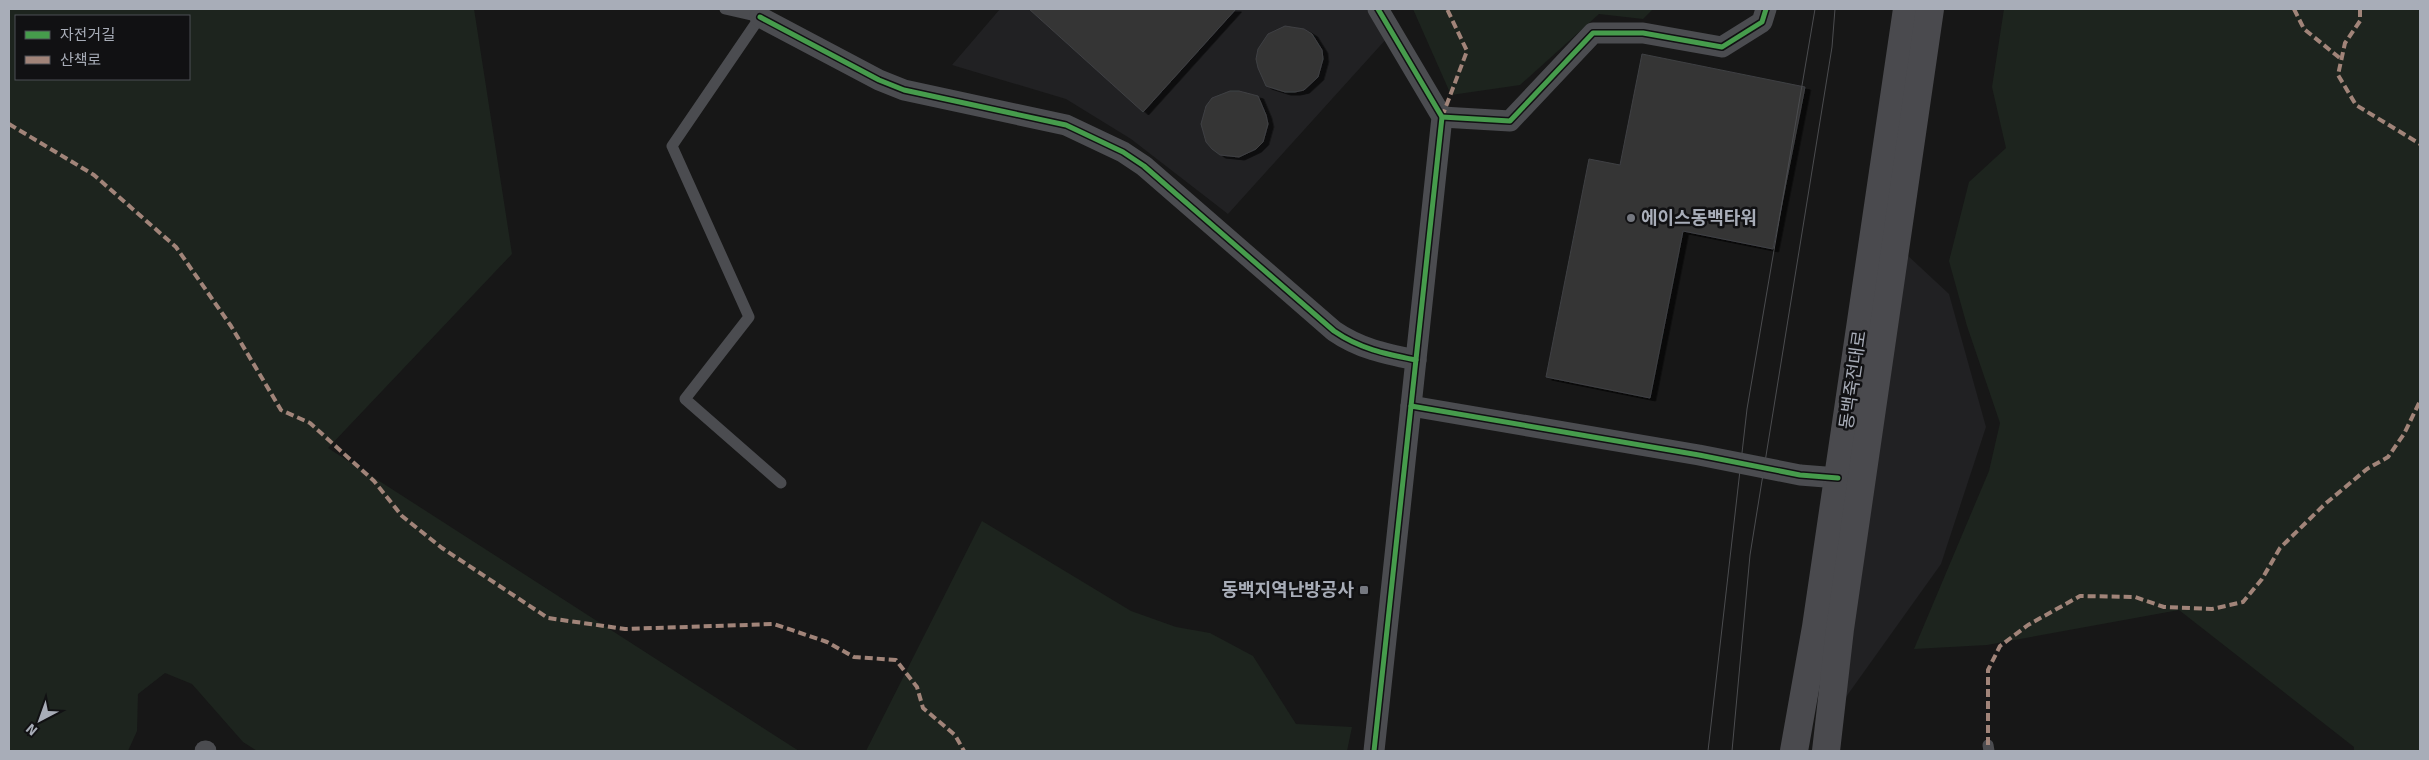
<svg xmlns="http://www.w3.org/2000/svg" width="2429" height="760" font-family="Signika,'Noto Sans KR',sans-serif">
  <defs>
    <filter id="shadow"><feDropShadow dx="5.5" dy="3" stdDeviation="0" flood-color="#0009"/></filter>
  </defs>
  <rect width="100%" height="100%" fill="#171717"/>
  <g fill="#212123">
    <polygon points="1000,9 1372,9 1388,37 1228,214 1131,139 1066,99 952,65"/>
    <polygon points="1906,254 1949,294 1986,427 1941,564 1846,697 1846,658"/>
  </g>
  <g fill="#1d241e" fill-rule="evenodd">
    <path d="M9,9h465l38,245 -184,194 471,303h-542l-14,-9 -51,-58 -27,-11 -27,21 -1,37 -9,20h-119zM16,16h173v63h-173z"/>
    <polygon points="1413,9 1653,9 1643,19 1599,14 1520,85 1451,95"/>
    <polygon points="2004,9 2420,9 2420,751 2354,751 2354,747 2179,610 1987,645 1914,649 1989,471 2000,423 1967,326 1949,261 1969,182 2006,148 1992,87"/>
    <polygon points="982,521 1131,611 1176,627 1210,633 1253,656 1296,724 1352,727 1347,751 866,751"/>
  </g>
  <g fill="#353536" stroke="#3f4043" filter="url(#shadow)">
    <polygon points="1029,9 1236,9 1143,112"/>
    <polygon points="1285,26 1304,29 1312,34 1322,50 1323,59 1318,77 1304,90 1295,92 1285,92 1266,86 1258,68 1256,59 1258,49 1268,34"/>
    <polygon points="1642,54 1805,87 1773,249 1683,231 1650,398 1546,377 1589,159 1620,165"/>
    <polygon points="1230,91 1239,91 1258,96 1266,115 1268,124 1263,142 1256,149 1239,157 1220,155 1212,149 1206,142 1201,124 1206,106 1212,98"/>
  </g>
  <g fill="none" stroke-linecap="round" stroke-linejoin="round">
    <g stroke="#4b4c50" stroke-width="11">
      <polyline points="725,9 760,17 672,146 749,317 685,399 781,483"/>
      <polyline points="1988,745 1989,751"/>
    </g>
    <g stroke="#4b4c50" stroke-width="21">
      <path d="M760,17l119,63 25,10 162,35 57,27 21,14 190,165c26,18 52,23 82,29"/>
      <polyline points="1442,117 1510,121 1593,33 1643,33 1722,47 1762,22 1766,9"/>
      <polyline points="1411,406 1699,455 1800,475 1838,478"/>
      <polyline points="205,751 206,751"/>
      <polyline points="1374,751 1442,117 1378,9"/>
    </g>
    <g stroke="#4a4a4e" stroke-width="28">
      <polyline points="1794,751 1816,627 1907,9"/>
      <polyline points="1826,751 1840,629 1930,9"/>
    </g>
    <g stroke="#4b4c4f" stroke-width="1">
      <polyline points="1708,751 1747,409 1815,9"/>
      <polyline points="1732,751 1750,555 1832,47 1835,9"/>
    </g>
    <g stroke="#a18479" stroke-width="4" stroke-dasharray="8 4" stroke-linecap="butt">
      <polyline points="2294,9 2304,29 2341,59"/>
      <polyline points="2360,9 2360,21 2345,43 2338,75 2356,105 2420,144"/>
      <polyline points="1442,117 1467,51 1447,9"/>
      <polyline points="9,124 94,175 176,247 231,326 281,410 310,423 374,481 402,516 442,548 548,618 625,629 774,624 827,642 854,657 896,660 917,687 923,708 955,735 964,751"/>
      <polyline points="1988,745 1988,670 2000,646 2028,625 2080,596 2135,597 2164,607 2212,609 2243,602 2262,579 2280,548 2325,504 2367,469 2388,457 2404,434 2420,401"/>
    </g>
    <defs>
      <g id="cycleway">
        <path d="M760,17l119,63 25,10 162,35 57,27 21,14 190,165c26,18 52,23 82,29"/>
        <polyline points="1442,117 1510,121 1593,33 1643,33 1722,47 1762,22 1766,9"/>
        <polyline points="1411,406 1699,455 1800,475 1838,478"/>
        <polyline points="1374,751 1442,117 1378,9"/>
      </g>
    </defs>
    <use href="#cycleway" stroke="#111113" stroke-width="8"/>
    <use href="#cycleway" stroke="#469c4c" stroke-width="5"/>
  </g>
  <g fill="#757880" stroke="#111113" stroke-width="2">
    <circle cx="1631" cy="218" r="5"/>
    <rect x="1359" y="585" width="10" height="10" rx="2.5"/>
  </g>
  <g text-anchor="middle" dominant-baseline="central" stroke-width="5" stroke-linejoin="round" paint-order="stroke">
    <g font-size="18" font-weight="bold" fill="#a8adb8" stroke="#111113" text-anchor="start">
      <text x="1641" y="218">에이스동백타워</text>
      <text x="1354" y="590" text-anchor="end">동백지역난방공사</text>
    </g>
    <g font-size="18" fill="#a8adb8" stroke="#111113">
      <text transform="translate(1853 380) rotate(-82)">동백죽전대로</text>
    </g>
  </g>
  <rect width="2429" height="760" fill="none" stroke="#a8adb8" stroke-width="20"/>
  <rect x="15" y="15" width="175" height="65" fill="#111113" stroke="#4d4f55"/>
  <rect x="25" y="31" width="25" height="8" fill="#469c4c" stroke="#4d4f55"/>
  <text x="60" y="40" font-size="15" fill="#a8adb8">자전거길</text>
  <rect x="25" y="56" width="25" height="8" fill="#a18479" stroke="#4d4f55"/>
  <text x="60" y="65" font-size="15" fill="#a8adb8">산책로</text>
  <g transform="translate(40 720) rotate(221)" stroke="#111113" stroke-width="4" paint-order="stroke">
  <path d="M0-4L9 19L0 12L-9 19Z" fill="#a8adb8"/>
  <text y="-8" font-size="14" font-weight="bold" text-anchor="middle" fill="#a8adb8">N</text>
  </g>
</svg>
